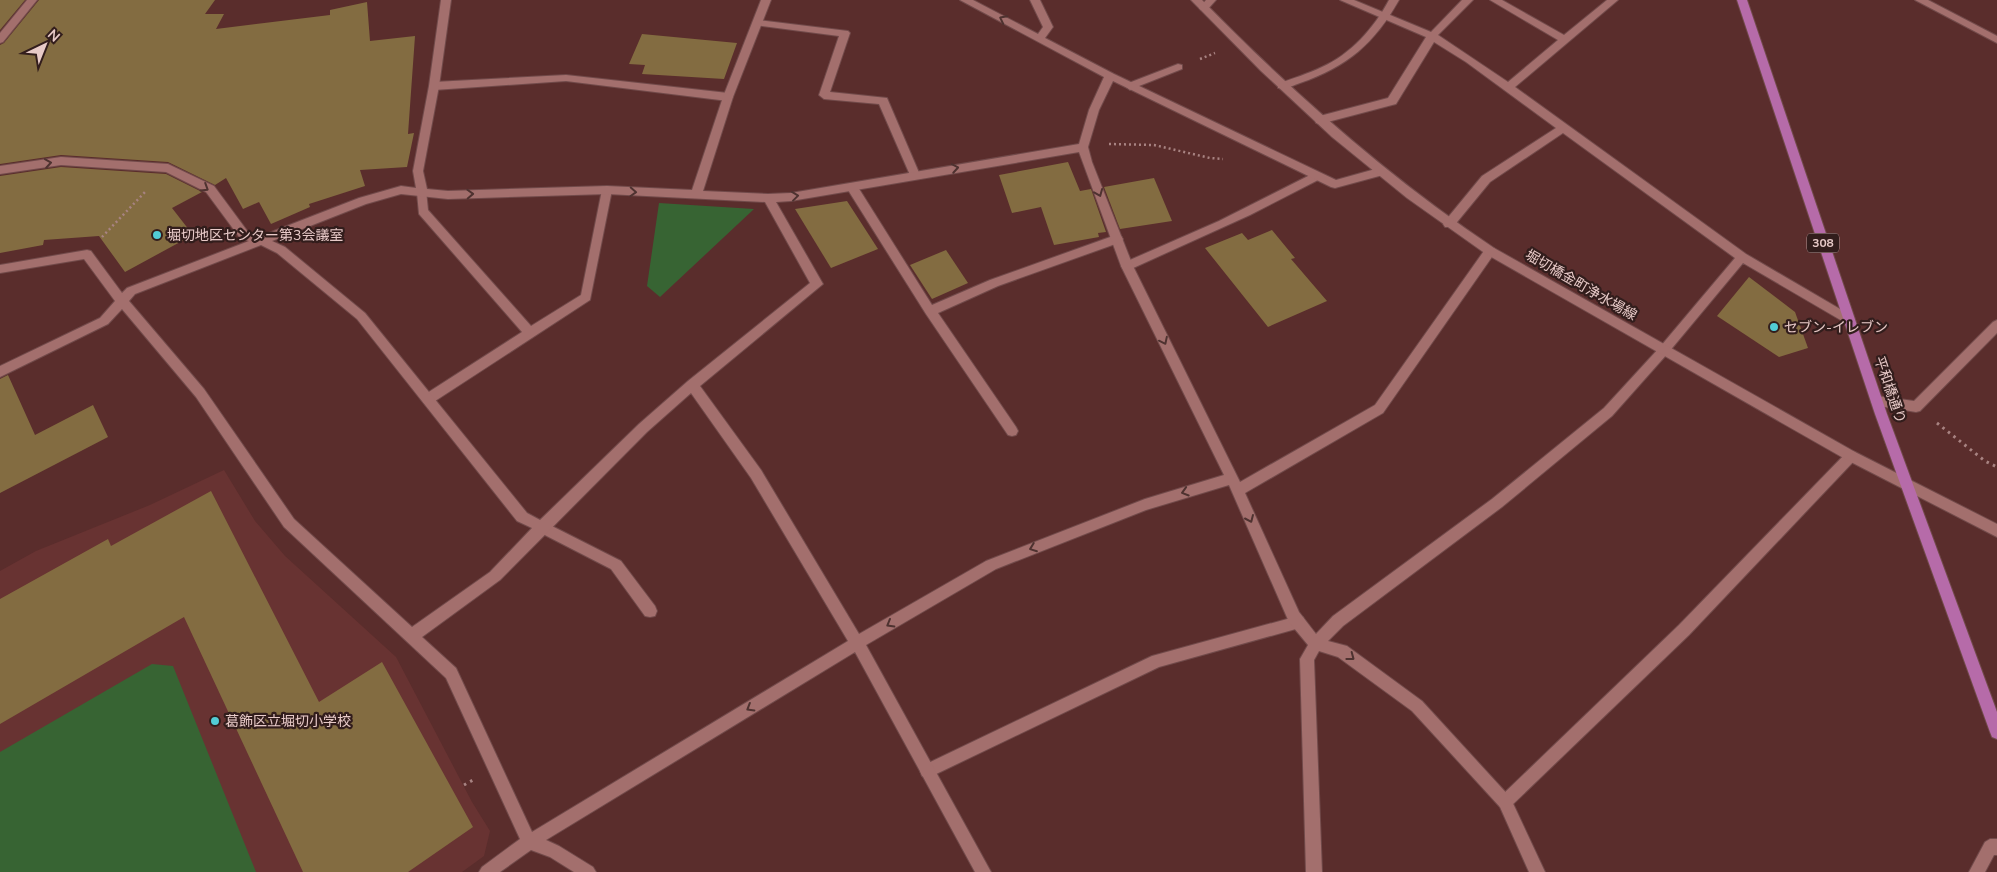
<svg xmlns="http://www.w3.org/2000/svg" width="1997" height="872" font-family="'Nunito Sans','Noto Sans JP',sans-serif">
  <rect width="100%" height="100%" fill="#5a2d2c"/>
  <polygon fill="#683332" points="224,470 255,521 285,556 396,657 472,802 490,831 484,856 462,872 0,872 0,571 36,551 150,505"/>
  <g fill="#376433">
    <polygon points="659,203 754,209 660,297 647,286"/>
    <polygon points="152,664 173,666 256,872 0,872 0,752"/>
  </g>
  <g fill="#836c41">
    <polygon points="0,0 25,0 0,30"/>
    <polygon points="39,0 215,0 205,14 224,14 216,29 330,15 330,10 367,2 370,41 415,36 408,134 414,133 407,167 360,170 365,186 309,204 310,207 271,224 259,202 243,209 226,178 215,185 168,162 61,155 0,164 0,45 4,43"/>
    <polygon points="642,34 737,43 724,79 642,74 645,65 629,64"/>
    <polygon points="1068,162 1080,191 1091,189 1106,232 1098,233 1099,237 1054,245 1041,207 1012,213 999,175"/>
    <polygon points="61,167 166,174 202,192 172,208 193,235 125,272 99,236 44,240 43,245 0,253 0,176"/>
    <polygon points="1154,178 1172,221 1120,229 1104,187"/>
    <polygon points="847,201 878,249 831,268 795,209"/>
    <polygon points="1272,230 1295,258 1291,259 1327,301 1268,327 1205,248 1242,233 1248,240"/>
    <polygon points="946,250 968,283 932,299 910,265"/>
    <polygon points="1749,277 1795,312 1808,348 1779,357 1717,316"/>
    <polygon points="8,375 35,435 93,405 108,437 0,493 0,379"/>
    <polygon points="211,491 319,702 382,662 473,827 408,872 303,872 184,617 0,724 0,599 108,539 111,546"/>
  </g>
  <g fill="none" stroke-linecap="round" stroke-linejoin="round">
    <defs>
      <g id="service">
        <polygon points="1206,0 1216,0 1207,10 1201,10 1199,8"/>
        <polygon points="1340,0 1354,0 1431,32 1462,0 1473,0 1438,35 1508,82 1558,40 1490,0 1502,0 1564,35 1607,0 1618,0 1515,87 1746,254 1852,316 1854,319 1852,322 1844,322 1743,263 1668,353 1660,353 1658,350 1660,347 1735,258 1563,133 1490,182 1453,227 1445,227 1443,224 1445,221 1482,176 1556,128 1466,62 1434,42 1396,104 1320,124 1316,123 1315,120 1316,117 1388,98 1426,37"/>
        <polygon points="758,20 848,31 850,33 830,92 887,98 920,175 919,178 915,179 910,175 879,104 824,99 819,95 839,36 755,25 755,21"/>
        <polygon points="1178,64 1182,65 1182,69 1134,88 1130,90 1125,86 1126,84"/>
        <polygon points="566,75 728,93 733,97 728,101 566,81 434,90 429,86 434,82"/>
        <polygon points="1316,172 1321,176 1320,179 1250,215 1131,269 1123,269 1121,266 1123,263 1219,221"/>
        <polygon points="852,183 856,184 932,305 990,280 1113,236 1121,236 1123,239 1121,242 998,286 938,313 1016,427 1018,431 1016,435 1012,436 1008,435 926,314 848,190 847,187"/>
        <polygon points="607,186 612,190 590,300 432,403 428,404 424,403 422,399 424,395 522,332 419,214 417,193 418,190 426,190 428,210 531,326 581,295 602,190"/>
        <polygon points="1997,320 1997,333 1920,411 1916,412 1873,405 1871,401 1873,397 1877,396 1914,401 1993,322"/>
        <polygon points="1851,451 1855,452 1857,456 1855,460 1689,635 1510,807 1505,809 1500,807 1498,802 1500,797 1679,625 1847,452"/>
        <polygon points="542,521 621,561 655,606 657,611 655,616 650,617 645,616 611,569 537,531 535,527 537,523"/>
        <polygon points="1298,616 1303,617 1305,622 1303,627 1159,667 932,776 927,778 922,776 920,771 922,766 1152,656"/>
        <polygon points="1990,839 1997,839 1997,855 1994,855 1985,872 1969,872 1985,842"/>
      </g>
      <g id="minor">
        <polygon points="27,0 37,0 3,42 0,43 0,33"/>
        <path d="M441,0h10l-12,86 -16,85 4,18 21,2 159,-5 85,4 31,-93 38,-97h10l-38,97 -30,94 65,3 23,-1 288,-49 10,-34 15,-33 -144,-77h13l65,34 5,-7 -13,-27h10l13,27 -8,11 69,36 222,106 43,-12 4,1 1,3 -1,3 -48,13 -4,-1 -218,-106 -14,29 -11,37 4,15 41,104 107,216 135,-77 111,-157h8l2,3 -2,3 -111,159 -138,80 54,119 17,22 17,-18 159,-117 112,-91 56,-61h8l2,3 -2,3 -56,63 -110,91 -159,119 -15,15 19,5 75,55 88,96 35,75h-16l-29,-65 -88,-96 -74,-54 -19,-6 -5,9 8,212h-16l-6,-213 8,-14 -19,-23 -60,-137 -83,25 -150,59 -130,76 125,227h-16l-120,-220 -309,188 13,6 34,21 3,5h-22l-24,-15 -19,-7 -31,22h-21l3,-5 38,-28 -74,-161 -162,-151 -88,-130 -74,-88 -14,15 -108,53v-11l100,-48 15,-17 -31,-42 -84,14v-8l87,-15 4,1 31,42 5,-5 122,-47 -9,-3 -34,-46 -40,-20 -105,-7 -61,9v-8l61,-9 107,7 46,22 34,46 13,4 98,-38 42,-12 15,2 -3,-17 16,-85zM1079,152l42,114 103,209 -79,24 -159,62 -127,73 -98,-164 -61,-84 123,-102 -47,-82 15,-1zM401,194l47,5 159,-5 158,8 45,81 -122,98 -49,43 -99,96 -13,-7 -162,-200 -80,-66 -13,-6 94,-37zM261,245l16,8 80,66 160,202 15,7 -42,44 -78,55 -118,-108 -90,-130 -75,-88 6,-7zM691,393l60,85 97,163 -316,191 -76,-164 -34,-31 78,-57 147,-148z"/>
        <path d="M1389,0h10c-24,43 -52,67 -99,83 -6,2 -14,7 -22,5v-4c15,-6 30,-10 44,-17 29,-13 52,-39 67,-67z"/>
        <polygon points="1915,0 1928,0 1997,36 1997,43"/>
      </g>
      <path id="tertiary" d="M1191,0h11c90,92 185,176 292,248l361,204 142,72v13l-150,-77 -361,-206 -79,-56 -75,-61 -71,-66z"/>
      <polygon id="primary" points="1737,0 1747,0 1887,414 1997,712 1997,739 1992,737 1990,732 1875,414"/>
    </defs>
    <use href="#service" stroke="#714a4a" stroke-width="2"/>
    <use href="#minor" stroke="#714a4a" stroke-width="2"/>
    <use href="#tertiary" stroke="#714a4a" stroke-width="2"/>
    <use href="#primary" stroke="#714a4a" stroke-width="2"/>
    <g stroke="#a88382" stroke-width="2.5" stroke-dasharray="2 3" stroke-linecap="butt">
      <polyline points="1200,59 1215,53"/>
      <polyline points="1109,144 1154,145 1210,158 1223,159"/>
      <polyline points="102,237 146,191"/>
    </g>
    <g stroke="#a88382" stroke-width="3" stroke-dasharray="2.5 4.5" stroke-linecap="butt">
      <polyline points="1937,423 1985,461 1997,467"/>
      <polyline points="464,785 473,780"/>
    </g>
    <use href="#service" fill="#a36f6d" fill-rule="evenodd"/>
    <use href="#minor" fill="#a36f6d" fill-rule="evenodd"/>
    <use href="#tertiary" fill="#a36f6d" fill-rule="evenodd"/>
    <use href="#primary" fill="#b66ba9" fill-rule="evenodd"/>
  </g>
  <defs><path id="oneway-chevron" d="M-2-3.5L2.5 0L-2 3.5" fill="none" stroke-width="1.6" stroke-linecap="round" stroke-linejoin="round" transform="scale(1.25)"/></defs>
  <g stroke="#4e3230">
    <use href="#oneway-chevron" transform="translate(1003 19) rotate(-153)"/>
    <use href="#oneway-chevron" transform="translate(48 163) rotate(-9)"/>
    <use href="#oneway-chevron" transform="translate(955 168) rotate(-10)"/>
    <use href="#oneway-chevron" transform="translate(205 188) rotate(32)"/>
    <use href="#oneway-chevron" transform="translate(633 192) rotate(3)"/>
    <use href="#oneway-chevron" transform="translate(1099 193) rotate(68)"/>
    <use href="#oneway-chevron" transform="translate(470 194) rotate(-2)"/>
    <use href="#oneway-chevron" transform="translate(795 196) rotate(-7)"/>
    <use href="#oneway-chevron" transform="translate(1164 341) rotate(64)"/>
    <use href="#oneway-chevron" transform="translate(1185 492) rotate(163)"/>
    <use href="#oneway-chevron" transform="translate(1250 519) rotate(66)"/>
    <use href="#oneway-chevron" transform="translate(1033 548) rotate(159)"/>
    <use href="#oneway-chevron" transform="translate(890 624) rotate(150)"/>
    <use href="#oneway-chevron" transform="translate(1351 657) rotate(37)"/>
    <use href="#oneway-chevron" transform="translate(750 708) rotate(149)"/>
  </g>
  <g fill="#52ccd5" stroke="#321d1c" stroke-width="2">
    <circle cx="157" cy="235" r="5"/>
    <circle cx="1774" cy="327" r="5"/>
    <circle cx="215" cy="721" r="5"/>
  </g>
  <g text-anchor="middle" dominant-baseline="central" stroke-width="4.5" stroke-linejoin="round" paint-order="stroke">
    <rect fill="#321d1c" stroke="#b19694" stroke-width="1" x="1807" y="233.5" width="32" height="19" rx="4"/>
    <g font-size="12" font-weight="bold" fill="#e8cac8">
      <text x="1823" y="243">308</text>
    </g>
    <g font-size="14" fill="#e8cac8" stroke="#321d1c" text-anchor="start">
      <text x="167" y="235">堀切地区センター第3会議室</text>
      <text x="1784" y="327">セブン-イレブン</text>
      <text x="225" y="721">葛飾区立堀切小学校</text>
    </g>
    <g font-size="14" fill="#e8cac8" stroke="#321d1c">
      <text transform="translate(1581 285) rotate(30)">堀切橋金町浄水場線</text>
      <text transform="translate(1890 390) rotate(71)">平和橋通り</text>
    </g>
  </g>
  <g transform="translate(45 45) rotate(43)" stroke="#321d1c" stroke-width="4" paint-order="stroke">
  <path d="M0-4L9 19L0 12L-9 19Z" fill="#e8cac8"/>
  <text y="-8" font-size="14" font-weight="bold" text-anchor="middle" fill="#e8cac8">N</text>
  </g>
</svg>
